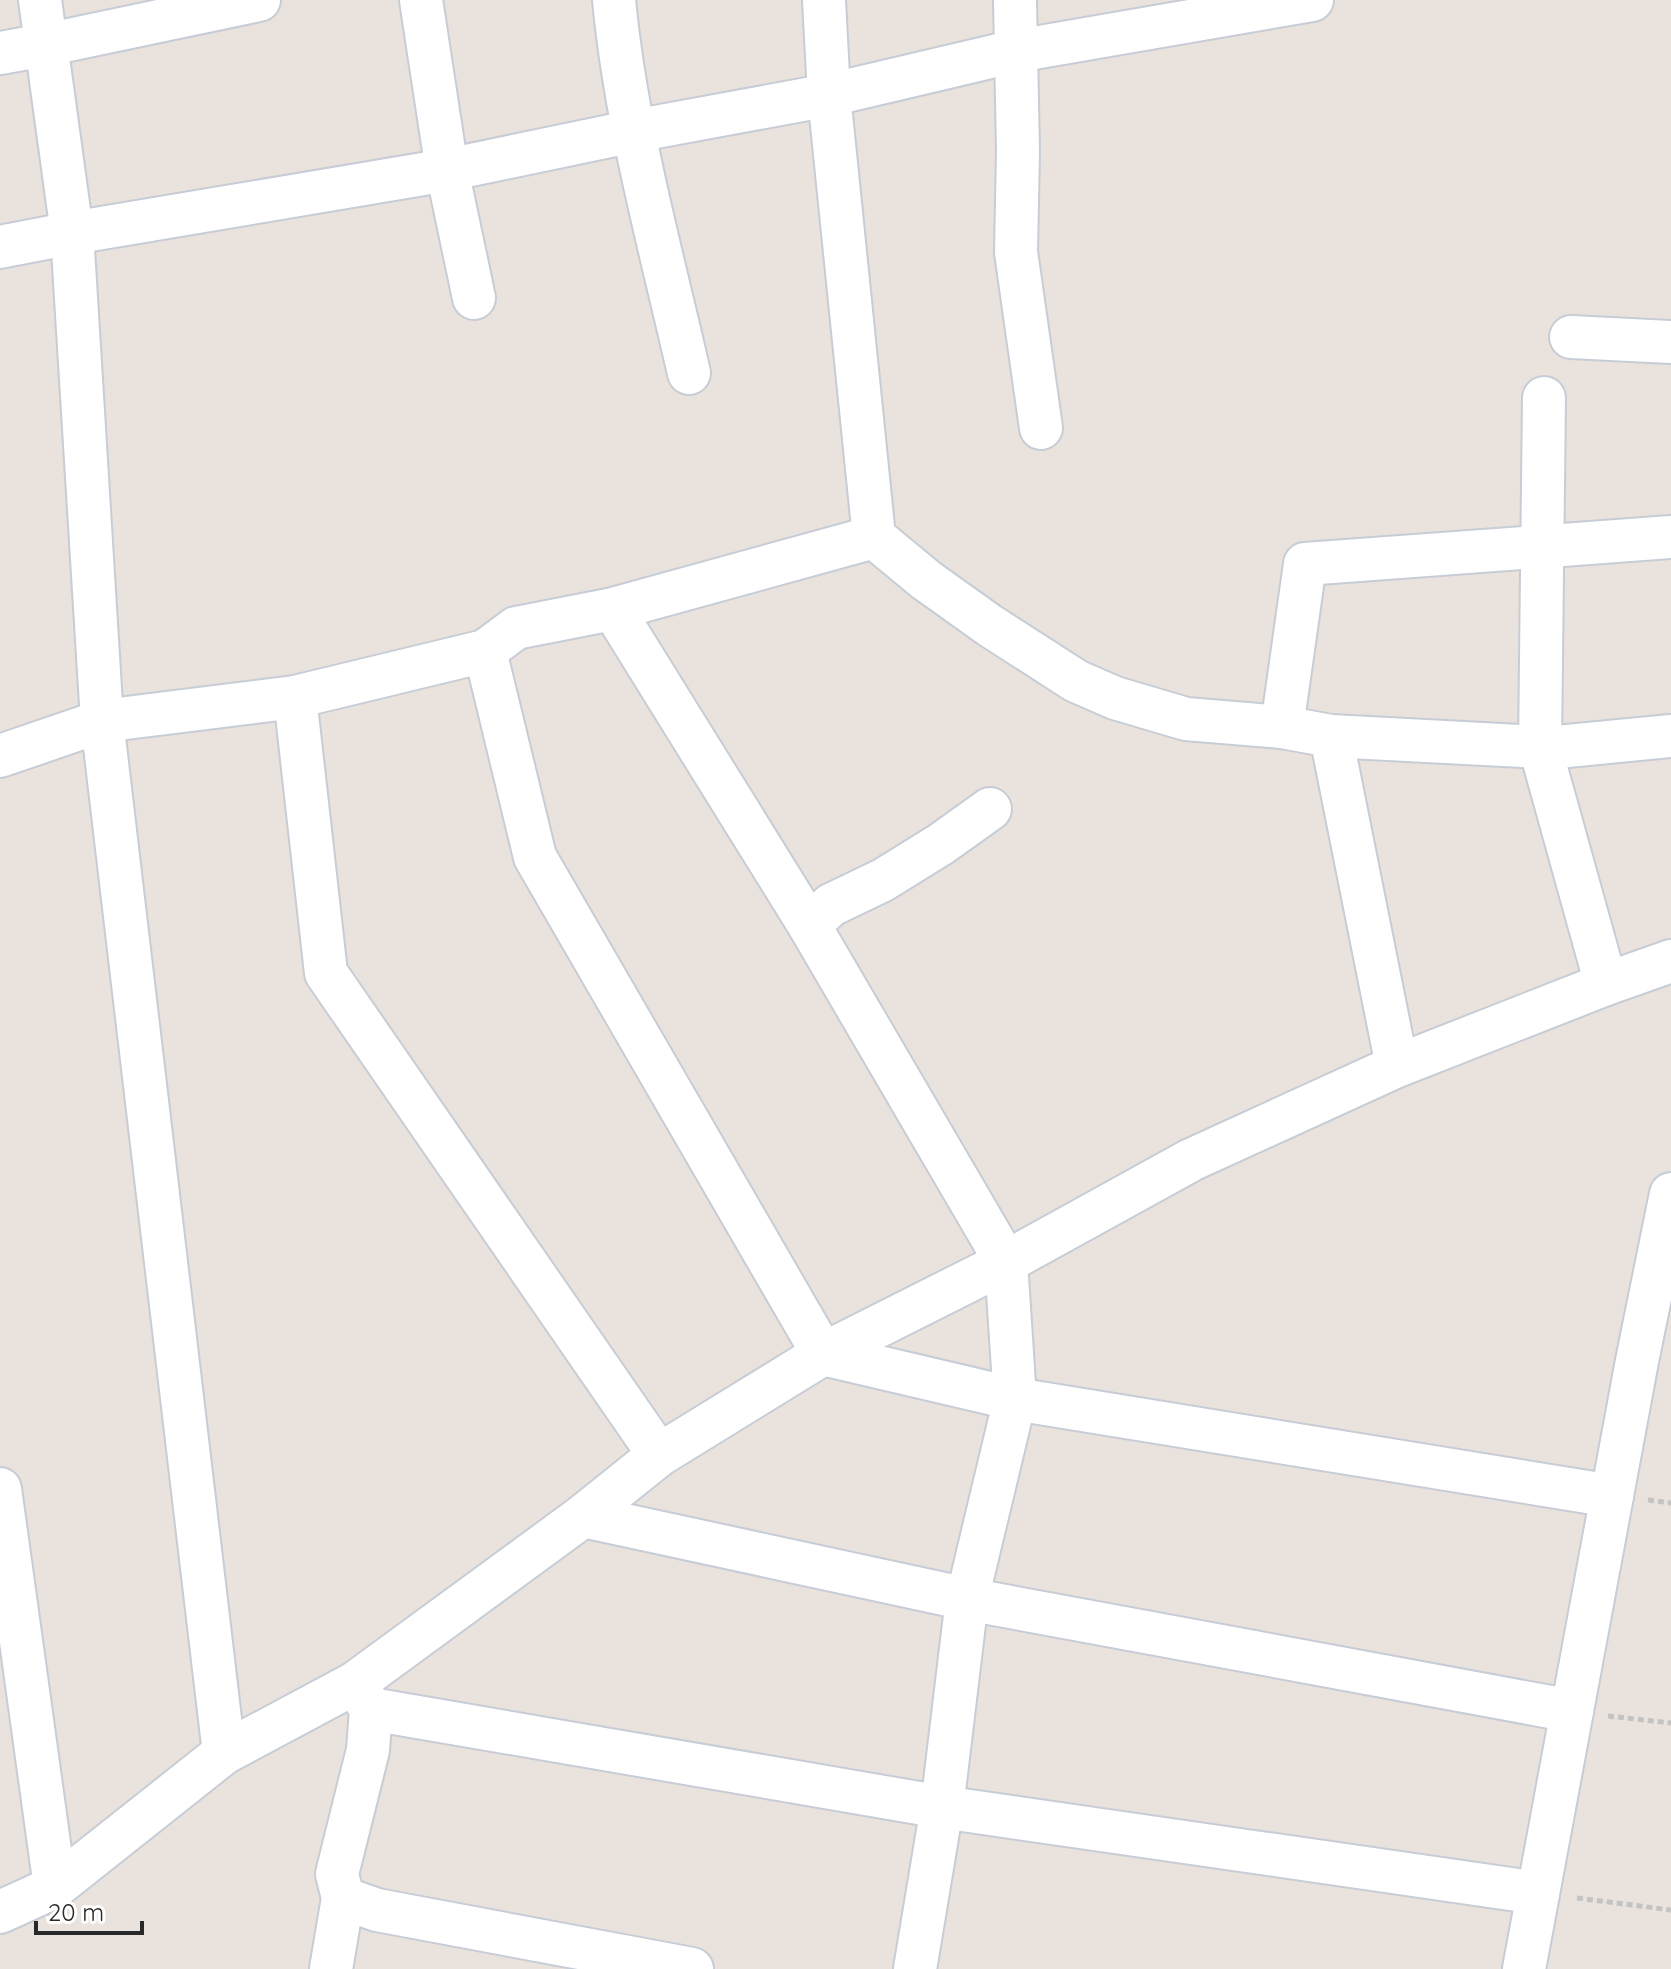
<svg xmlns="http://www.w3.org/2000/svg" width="1671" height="1969" font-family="Quicksand,sans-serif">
  <rect width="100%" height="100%" fill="#eae2dc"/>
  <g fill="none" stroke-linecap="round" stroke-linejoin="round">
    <defs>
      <g id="street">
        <polyline points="40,0 72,233 102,721 224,1753"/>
        <polyline points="421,0 447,170 474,298"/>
        <path d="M614,0c12,126 47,250 75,373"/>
        <polyline points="824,0 829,95 874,537 926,580 989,625 1076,681 1115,698 1186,719 1282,727 1331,736 1540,747 1557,747 1671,736"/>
        <polyline points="1015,0 1018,151 1016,252 1041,428"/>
        <polyline points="0,53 45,45 259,0"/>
        <polyline points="0,247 72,233 447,170 634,131 829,95 1016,51 1312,0"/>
        <polyline points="1571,337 1671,342"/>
        <polyline points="1544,398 1540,747 1606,984"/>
        <polyline points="613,609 809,925 1006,1262 1015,1399 967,1599 942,1807 915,1969"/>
        <polyline points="485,651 535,857 823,1354 1015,1399 1612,1496"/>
        <polyline points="295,697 326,973 659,1455"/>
        <polyline points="1282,727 1305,564 1671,537"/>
        <polyline points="1331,736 1397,1066"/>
        <polyline points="0,756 102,721 295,697 485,651 516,628 613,609 874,537"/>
        <polyline points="809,925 831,905 883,880 941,844 990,809"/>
        <polyline points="0,1489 55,1887"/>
        <polyline points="583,1516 967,1599 1572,1711"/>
        <polyline points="356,1685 371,1709 368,1750 337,1874 343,1898 377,1910 692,1969"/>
        <polyline points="371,1709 942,1807 1538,1893"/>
        <polyline points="0,1912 55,1887 224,1753 355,1683 583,1516 659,1455 823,1354 1006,1262 1191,1160 1397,1066 1606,984 1671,961"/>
        <polyline points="331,1969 343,1898"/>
        <polyline points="1524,1969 1637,1361 1671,1194"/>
      </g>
    </defs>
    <use href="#street" stroke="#c7cdd6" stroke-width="46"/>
    <g stroke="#c3c3c3" stroke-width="5" stroke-dasharray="6 4" stroke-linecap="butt">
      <polyline points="1648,1500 1671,1503"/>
      <polyline points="1608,1716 1671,1723"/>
      <polyline points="1577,1898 1671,1910"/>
    </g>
    <use href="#street" stroke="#fff" stroke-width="42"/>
  </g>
  <path d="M36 1921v12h106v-12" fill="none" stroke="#292929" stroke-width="4"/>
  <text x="48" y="1921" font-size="24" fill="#292929" stroke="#ffffff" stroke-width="6" paint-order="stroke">20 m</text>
</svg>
